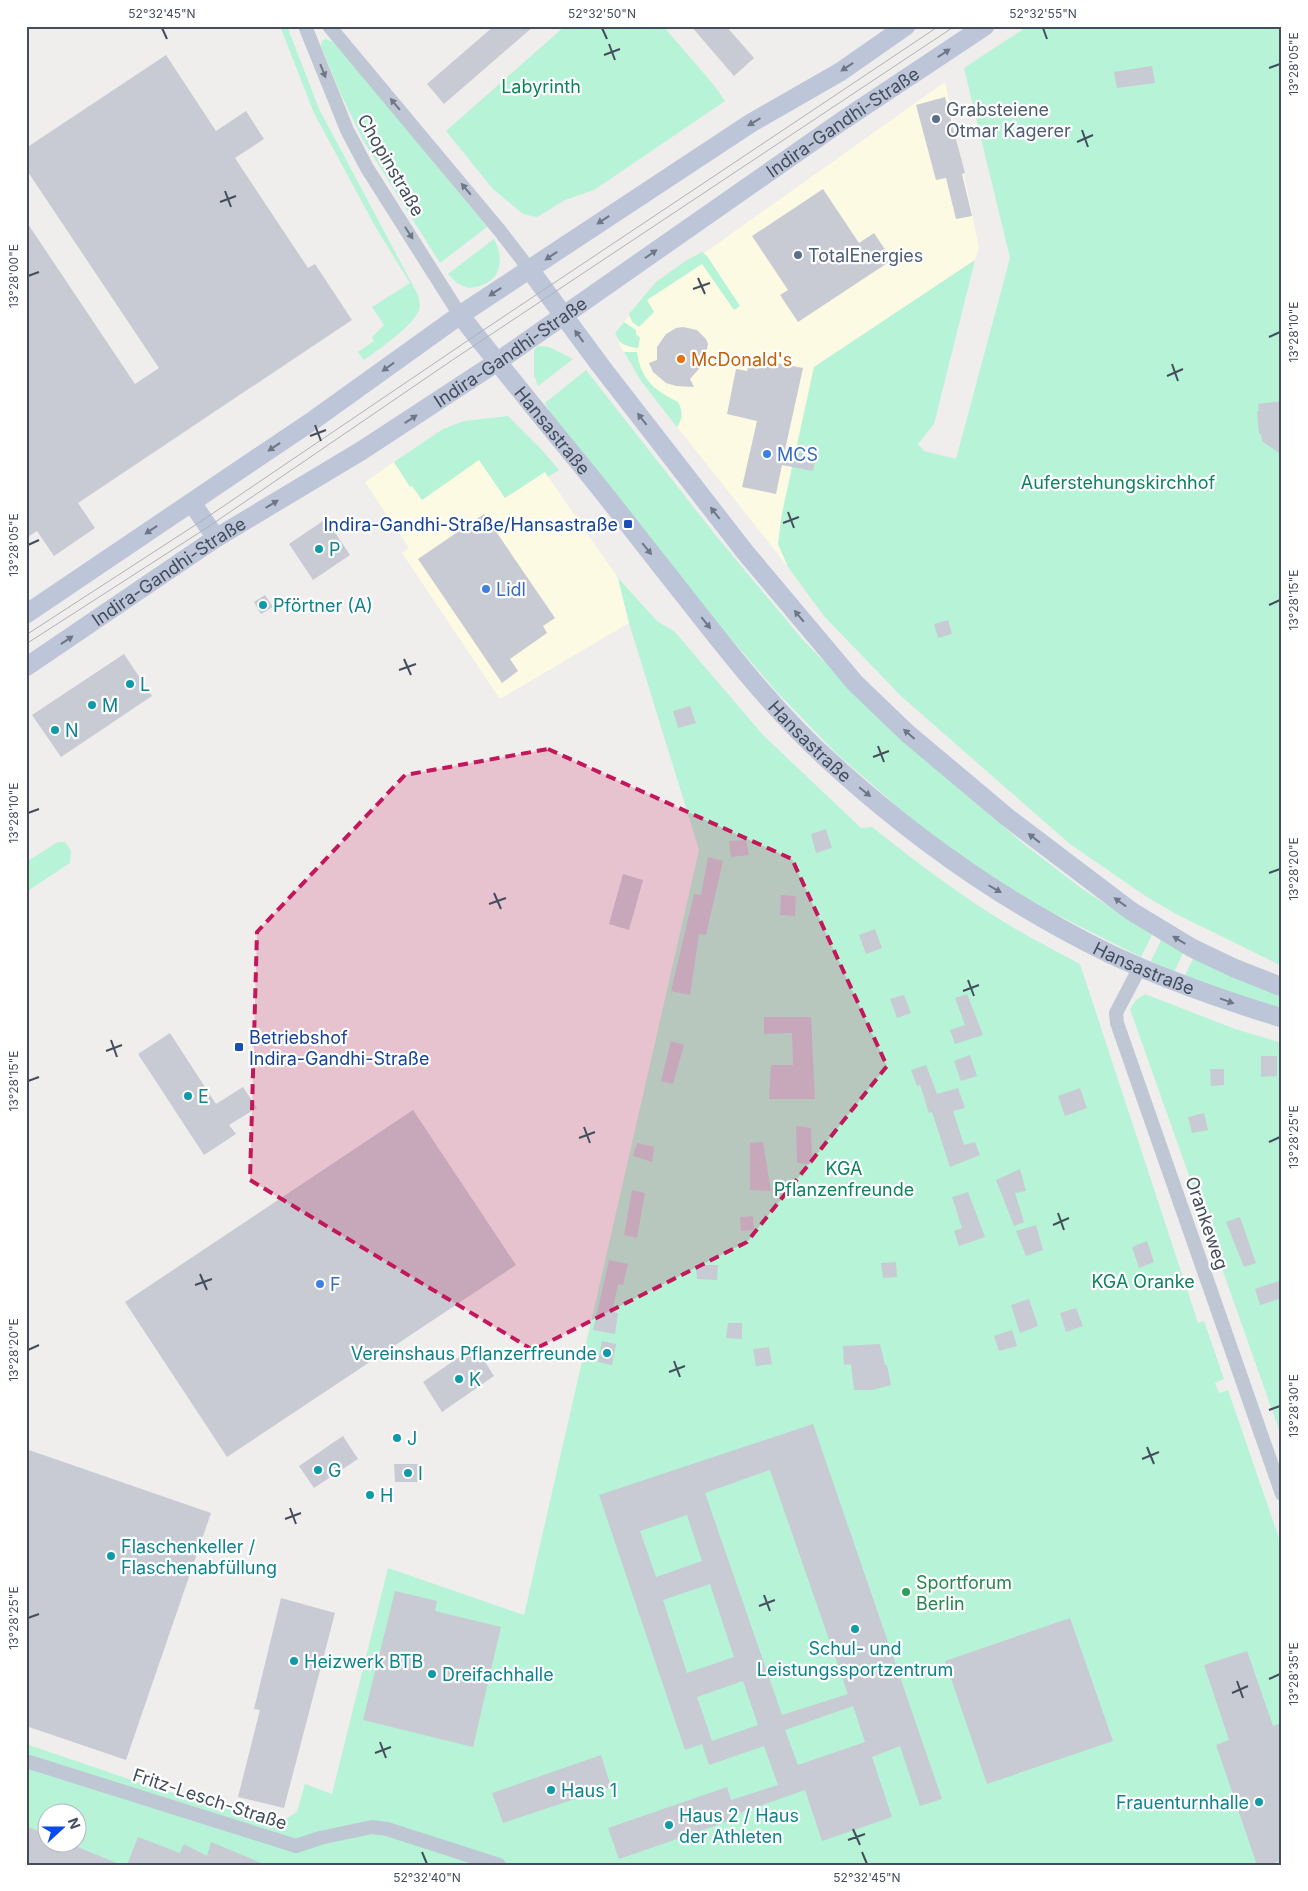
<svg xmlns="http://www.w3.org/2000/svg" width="1308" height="1891" font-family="Inter,sans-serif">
  <rect width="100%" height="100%" fill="#f0eded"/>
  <g fill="#fdfae3">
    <polygon points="945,82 979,248 975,260 814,367 778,544 788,567 641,381 621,347 615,333 648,293"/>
    <polygon points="470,446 505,498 545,472 618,578 629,623 500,699 402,553 409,548 365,482 394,462 409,485"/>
  </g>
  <g fill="#b6f3d7" fill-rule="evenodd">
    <path d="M280,26h7l32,83 99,186c1,5 3,10 1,15 -7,17 -40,39 -55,50l-6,-8 16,-11 -2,-4 12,-12 -12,-18 38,-24 -35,-57 -61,-113z"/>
    <polygon points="565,26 663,26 713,84 725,101 594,190 565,200 537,217 523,214 493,189 446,131"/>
    <polygon points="1028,26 1282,26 1282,966 1178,915 1147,897 1070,844 901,696 824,616 788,567 778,544 782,513 814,367 975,260 934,424 918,444 924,451 956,459 1010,258 964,68"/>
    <polygon points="326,39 333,42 361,74 487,227 440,263 363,140 339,90 321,46 322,41"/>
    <path d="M494,239c13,25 4,47 -26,49l-11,-5 -9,-9z"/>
    <polygon points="702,252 707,256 740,306 734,310 702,264 647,300 654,312 639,327 632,322 629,314 656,282 687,260"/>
    <path d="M624,322l12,8v4l4,4 -2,10c-13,-2 -18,-3 -23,-15z"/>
    <polygon points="538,346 549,347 573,359 538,386 534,375 534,350"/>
    <path d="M624,352h13c4,28 17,38 41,50 5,9 5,17 -1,25l-36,-46z"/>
    <polygon points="586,370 717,537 803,640 893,732 1025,845 1081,888 1152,935 1141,957 1045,909 983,872 915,822 836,753 776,691 706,610 551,414 545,403"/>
    <polygon points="508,416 542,450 559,470 548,477 545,472 505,498 479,460 422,500 412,486 410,487 394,462 443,429 464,421"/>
    <path d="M618,578l39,43 18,11 88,103 98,93 11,-1c44,35 89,69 137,98 23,14 47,26 71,39l118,359 6,-2 20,58 -9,4 4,10 9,-3 54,157v318h-1256v-121l132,45 124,32 15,-9 8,-28 27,10 56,-226 136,47 175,-765 -70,-227zM48,1814h30v30h-30z"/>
    <polygon points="58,842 65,842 71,851 70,863 26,892 26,862"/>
    <polygon points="1161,940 1184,951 1174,972 1151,961"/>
    <polygon points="1194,957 1282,995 1282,1012 1184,977"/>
    <polygon points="1145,994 1235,1029 1282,1043 1282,1438 1130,1009 1136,1000"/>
  </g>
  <g fill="#c8cbd3" fill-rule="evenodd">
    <polygon points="494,26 534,26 444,104 427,84"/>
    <polygon points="691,26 726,26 754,58 734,76"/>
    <polygon points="166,55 216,131 246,111 264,139 235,158 308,268 315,264 352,320 78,503 95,528 54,556 37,531 26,538 26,221 135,384 159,368 26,169 26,148"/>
    <polygon points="1152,66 1155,83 1117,88 1114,72"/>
    <polygon points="945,97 965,173 962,174 972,216 956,219 946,178 936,180 916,105"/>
    <polygon points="823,189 859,243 874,233 892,260 798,322 780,295 788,290 752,236"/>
    <polygon points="683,327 697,330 706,339 708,344 704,363 690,379 694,387 676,386 666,383 653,372 649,363 657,360 657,347 666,334 676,328"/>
    <polygon points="750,358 803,368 785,450 816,456 813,471 782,465 776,494 742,487 757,421 727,414 736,369 747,371"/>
    <polygon points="1282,401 1282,455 1262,441 1261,434 1259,434 1257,411 1259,411 1258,404"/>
    <polygon points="484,514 555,618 543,626 547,633 510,659 518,671 502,683 418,559"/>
    <polygon points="326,519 350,555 313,580 289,544"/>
    <polygon points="265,595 273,607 261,614 254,602"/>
    <polygon points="948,620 952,634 938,638 934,624"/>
    <polygon points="124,654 152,696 61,757 32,715"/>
    <polygon points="690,706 696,723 678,728 673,711"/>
    <polygon points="826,829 832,848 816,853 811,834"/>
    <polygon points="746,840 749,855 731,857 729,841"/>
    <polygon points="708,857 723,861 706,935 699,934 690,995 671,991 694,894 701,895"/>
    <polygon points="623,874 643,880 629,930 609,924"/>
    <polygon points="781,895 796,896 795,916 780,915"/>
    <polygon points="875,929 882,948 866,954 859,935"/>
    <polygon points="967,994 983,1035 955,1044 950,1030 965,1025 955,998"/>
    <polygon points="904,995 911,1013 897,1018 890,999"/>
    <polygon points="764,1017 811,1017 815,1099 769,1099 771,1065 793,1065 792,1033 764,1034"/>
    <polygon points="170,1033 216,1104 243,1087 257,1108 229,1125 236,1134 204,1155 138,1054"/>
    <polygon points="671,1041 684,1045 673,1084 661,1081"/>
    <polygon points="970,1055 977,1076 961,1081 954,1061"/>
    <polygon points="1261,1056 1277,1056 1277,1076 1261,1077"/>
    <polygon points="926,1065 937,1094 958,1088 965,1108 953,1111 964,1145 975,1142 980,1155 950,1167 932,1112 929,1113 920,1085 917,1086 911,1070"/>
    <polygon points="1210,1069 1224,1069 1224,1085 1211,1086"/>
    <polygon points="1080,1088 1087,1108 1065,1116 1058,1096"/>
    <polygon points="413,1110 516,1265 227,1457 125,1302"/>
    <polygon points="1204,1113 1208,1130 1192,1133 1188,1117"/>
    <polygon points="796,1126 811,1128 812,1164 797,1163"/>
    <polygon points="763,1142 771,1191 750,1190 750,1143"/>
    <polygon points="637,1143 654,1147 652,1162 633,1156"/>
    <polygon points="1020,1169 1026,1191 1015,1193 1024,1222 1014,1226 996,1180"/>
    <polygon points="632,1190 645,1193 637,1238 624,1235"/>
    <polygon points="968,1192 985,1237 959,1246 954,1231 962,1228 952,1197"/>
    <polygon points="753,1216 754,1230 741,1231 740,1217"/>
    <polygon points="1240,1217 1256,1263 1244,1267 1226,1222"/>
    <polygon points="1036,1225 1043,1250 1026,1256 1016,1231"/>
    <polygon points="1147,1241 1154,1262 1139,1268 1132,1247"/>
    <polygon points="609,1260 628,1264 623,1285 618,1284 612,1312 618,1313 615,1334 593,1330"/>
    <polygon points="896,1262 897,1277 883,1278 881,1263"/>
    <polygon points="696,1265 718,1265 717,1280 697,1279"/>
    <polygon points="1282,1280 1282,1298 1260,1305 1255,1289"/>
    <polygon points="1029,1299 1038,1326 1020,1333 1011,1305"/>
    <polygon points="1076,1308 1083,1326 1066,1332 1060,1313"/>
    <polygon points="728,1323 742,1323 742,1339 726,1338"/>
    <polygon points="1012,1330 1017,1346 999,1351 994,1336"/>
    <polygon points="602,1341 616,1344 612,1365 598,1362"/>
    <polygon points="880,1344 885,1365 887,1365 891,1385 872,1390 854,1390 851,1364 844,1365 843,1346"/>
    <polygon points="475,1346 494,1376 442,1412 423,1382"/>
    <polygon points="769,1347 772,1364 756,1366 753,1349"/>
    <path d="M813,1424l129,375 -22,7 -20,-60 -28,11 20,60 -70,24 -17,-51 -77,27 1,4 -110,38 -11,-31 119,-41 4,13 47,-15 -14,-39 -55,19 -7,-21 -17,6 -86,-255zM770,1470l78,224 -66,21 -77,-222zM687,1515l15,46 -46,16 -16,-46zM710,1584l24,73 -47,16 -24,-73zM743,1681l15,44 -46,16 -15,-44zM853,1706l12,36 -67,23 -13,-35z"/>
    <polygon points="343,1436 358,1459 314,1488 299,1466"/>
    <polygon points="26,1449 211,1513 126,1760 26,1726"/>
    <polygon points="394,1464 422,1464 422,1482 395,1482"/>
    <polygon points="395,1591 437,1601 435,1611 501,1627 473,1747 363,1720"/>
    <polygon points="281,1598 335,1613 284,1808 238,1797 260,1710 254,1709"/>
    <polygon points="1070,1618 1113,1741 987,1784 945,1661"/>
    <polygon points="1247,1651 1273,1726 1282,1723 1282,1860 1268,1865 1257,1865 1216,1745 1229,1740 1204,1665"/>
    <polygon points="601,1755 611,1787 503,1823 492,1793"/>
    <polygon points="26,1826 48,1835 48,1844 70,1844 122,1865 37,1865 26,1861"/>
    <polygon points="138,1837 180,1853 184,1844 207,1856 211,1842 266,1865 127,1865"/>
  </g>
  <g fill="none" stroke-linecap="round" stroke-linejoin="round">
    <g stroke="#bfc7d4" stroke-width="14">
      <polyline points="305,26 347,130 367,168 460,315"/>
      <polyline points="329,26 500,231 530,270"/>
      <polyline points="1140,967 1116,1013 1117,1023 1282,1494"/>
      <polyline points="26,1761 296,1846 320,1838 372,1827 387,1829 499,1865"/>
    </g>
    <g stroke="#bdc6d8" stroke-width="19">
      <polyline points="530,270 600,365 745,552 855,683 907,733 1007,817 1131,911 1192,948 1234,968 1282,987"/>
      <path id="s1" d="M460,315c40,51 81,101 122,151 27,33 53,67 79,100 55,69 108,142 175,201 82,74 175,139 274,187 56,26 113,46 172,64"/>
      <polyline points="192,503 216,538"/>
      <polyline points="26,614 315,419 460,315 751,123 840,72 906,26"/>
      <path id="s2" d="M26,667l190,-129 145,-87 136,-89 345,-241 143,-95"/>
    </g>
    <g stroke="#aeb1b8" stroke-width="1">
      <polyline points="26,635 203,520 476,335 939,26"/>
      <polyline points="26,644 208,527 451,361 955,26"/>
    </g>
  </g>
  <defs><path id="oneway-solid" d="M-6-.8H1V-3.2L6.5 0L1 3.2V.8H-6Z" transform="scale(1.25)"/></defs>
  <g fill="#6e7787">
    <use href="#oneway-solid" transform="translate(944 53) rotate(-33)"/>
    <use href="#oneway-solid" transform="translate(847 67) rotate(146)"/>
    <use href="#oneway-solid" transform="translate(754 122) rotate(149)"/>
    <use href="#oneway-solid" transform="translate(603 220) rotate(147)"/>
    <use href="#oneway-solid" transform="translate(651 254) rotate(-35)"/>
    <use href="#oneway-solid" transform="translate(551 256) rotate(146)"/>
    <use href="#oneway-solid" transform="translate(495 292) rotate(147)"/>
    <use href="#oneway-solid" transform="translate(579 336) rotate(-126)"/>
    <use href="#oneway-solid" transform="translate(388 367) rotate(144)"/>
    <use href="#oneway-solid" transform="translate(411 419) rotate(-33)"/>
    <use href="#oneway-solid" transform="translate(642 419) rotate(-128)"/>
    <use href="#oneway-solid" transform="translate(274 447) rotate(146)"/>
    <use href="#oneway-solid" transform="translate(272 504) rotate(-31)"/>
    <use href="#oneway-solid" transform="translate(715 513) rotate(-128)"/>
    <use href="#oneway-solid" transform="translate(151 530) rotate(146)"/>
    <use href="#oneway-solid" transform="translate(647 549) rotate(51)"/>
    <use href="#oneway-solid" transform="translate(799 616) rotate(-130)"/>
    <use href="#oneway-solid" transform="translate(706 623) rotate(51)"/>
    <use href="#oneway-solid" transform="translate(67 640) rotate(-34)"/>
    <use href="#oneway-solid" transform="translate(909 734) rotate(-139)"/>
    <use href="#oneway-solid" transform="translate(865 792) rotate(39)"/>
    <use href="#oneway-solid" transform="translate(1034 838) rotate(-142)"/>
    <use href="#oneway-solid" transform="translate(995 889) rotate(30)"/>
    <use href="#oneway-solid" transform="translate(1120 902) rotate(-144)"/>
    <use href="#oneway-solid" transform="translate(1179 940) rotate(-149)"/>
    <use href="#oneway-solid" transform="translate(1227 1001) rotate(20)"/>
  </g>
  <g fill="#6f7886">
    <use href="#oneway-solid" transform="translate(323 71) rotate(68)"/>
    <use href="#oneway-solid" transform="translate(395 104) rotate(-130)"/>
    <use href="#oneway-solid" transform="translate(466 189) rotate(-130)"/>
    <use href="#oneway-solid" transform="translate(409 233) rotate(57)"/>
  </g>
  <path fill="#c2185b" fill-opacity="0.2" stroke="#c2185b" stroke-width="4" stroke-dasharray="10 6" stroke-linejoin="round" d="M548,749l244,110 95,207 -140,176 -214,108 -283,-170 7,-248 148,-157z"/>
  <path fill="none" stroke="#444d5c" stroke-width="2" d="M162,28l5,11M602,28l5,11M1043,28l4,11M609,44l6,16M604,55l16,-6M1269,68l11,-4M1082,130l6,17M1077,142l16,-7M225,191l6,16M220,202l16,-6M28,276l11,-4M698,278l7,16M693,289l17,-6M1269,337l11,-5M1172,364l6,17M1167,376l16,-7M315,425l6,16M310,436l16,-6M788,512l6,16M783,523l16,-6M28,545l11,-5M1269,605l11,-5M404,659l7,16M399,670l17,-6M878,746l6,16M873,757l16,-6M28,813l11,-4M1269,873l11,-4M494,893l7,16M489,904l17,-6M968,980l6,16M963,991l16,-6M111,1040l6,17M106,1051l16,-6M28,1081l11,-4M584,1127l6,16M579,1138l16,-6M1269,1142l11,-5M1058,1213l6,17M1053,1225l16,-7M200,1274l7,16M195,1285l17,-6M28,1350l11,-5M674,1361l6,16M669,1372l16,-6M1269,1410l11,-4M1147,1447l7,17M1142,1459l17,-7M290,1508l6,16M285,1519l16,-6M764,1595l6,16M759,1606l16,-6M28,1618l11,-4M1269,1679l11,-5M1237,1681l6,17M1232,1693l16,-7M380,1742l6,16M375,1753l16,-6M853,1829l7,16M848,1840l17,-6M422,1852l5,12M862,1852l5,12"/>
  <g fill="#5c6f8a" stroke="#fff" stroke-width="2">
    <circle cx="936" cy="119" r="5"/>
    <circle cx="798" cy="255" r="5"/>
  </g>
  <circle fill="#e8710a" stroke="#fff" stroke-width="2" cx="681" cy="359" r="5"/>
  <g fill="#3f7fe0" stroke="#fff" stroke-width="2">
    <circle cx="767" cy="454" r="5"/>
    <circle cx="486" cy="589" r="5"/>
    <circle cx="320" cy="1284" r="5"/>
  </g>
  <g fill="#1a4fb4" stroke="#fff" stroke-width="2">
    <rect x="623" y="519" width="10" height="10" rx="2.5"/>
    <rect x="234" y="1042" width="10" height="10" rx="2.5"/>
  </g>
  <g fill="#0f9aa8" stroke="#fff" stroke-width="2">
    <circle cx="319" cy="549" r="5"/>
    <circle cx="263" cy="605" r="5"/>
    <circle cx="130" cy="684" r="5"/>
    <circle cx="92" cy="705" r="5"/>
    <circle cx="55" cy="730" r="5"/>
    <circle cx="188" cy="1096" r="5"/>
    <circle cx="607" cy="1353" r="5"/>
    <circle cx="459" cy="1379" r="5"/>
    <circle cx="397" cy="1438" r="5"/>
    <circle cx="318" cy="1470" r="5"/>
    <circle cx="408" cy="1473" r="5"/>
    <circle cx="370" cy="1495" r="5"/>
    <circle cx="111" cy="1556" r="5"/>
    <circle cx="855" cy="1629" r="5"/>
    <circle cx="294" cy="1661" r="5"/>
    <circle cx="432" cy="1674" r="5"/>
    <circle cx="551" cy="1790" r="5"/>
    <circle cx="1259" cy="1802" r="5"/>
    <circle cx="669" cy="1825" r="5"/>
  </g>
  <circle fill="#2e9e5b" stroke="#fff" stroke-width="2" cx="906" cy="1592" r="5"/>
  <g text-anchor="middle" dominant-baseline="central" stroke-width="4.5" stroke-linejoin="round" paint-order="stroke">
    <g font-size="18" fill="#0e845b" stroke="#fff">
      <text x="541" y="86">Labyrinth</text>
      <text x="1118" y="482">Auferstehungskirchhof</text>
      <text x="844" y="1168">KGA<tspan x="844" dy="21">Pflanzenfreunde</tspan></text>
      <text x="1143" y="1281">KGA Oranke</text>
    </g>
    <g font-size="18" fill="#4e5e75" stroke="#fff" text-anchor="start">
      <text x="946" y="109">Grabsteiene<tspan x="946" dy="21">Otmar Kagerer</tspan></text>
      <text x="808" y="255">TotalEnergies</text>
    </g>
    <g font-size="18" fill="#444d5c" stroke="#fff">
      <text stroke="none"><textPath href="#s2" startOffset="982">Indira-Gandhi-Straße</textPath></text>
      <text transform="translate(391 165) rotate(60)">Chopinstraße</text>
      <text stroke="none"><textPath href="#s2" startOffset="578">Indira-Gandhi-Straße</textPath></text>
      <text stroke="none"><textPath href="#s1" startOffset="148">Hansastraße</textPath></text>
      <text stroke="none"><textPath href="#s2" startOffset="172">Indira-Gandhi-Straße</textPath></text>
      <text stroke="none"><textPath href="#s1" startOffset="552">Hansastraße</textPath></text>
      <text stroke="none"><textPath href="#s1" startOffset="958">Hansastraße</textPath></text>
      <text transform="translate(1207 1223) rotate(71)">Orankeweg</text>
      <text transform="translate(210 1799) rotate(18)">Fritz-Lesch-Straße</text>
    </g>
    <g font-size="18" fill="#c56008" stroke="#fff" text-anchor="start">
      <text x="691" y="359">McDonald's</text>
    </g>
    <g font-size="18" fill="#366cbe" stroke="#fff" text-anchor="start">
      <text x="777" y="454">MCS</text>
      <text x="496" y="589">Lidl</text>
      <text x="330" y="1284">F</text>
    </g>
    <g font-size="18" fill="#164399" stroke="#fff" text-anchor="end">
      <text x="618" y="524">Indira-Gandhi-Straße/Hansastraße</text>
      <text x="249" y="1037" text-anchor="start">Betriebshof<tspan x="249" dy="21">Indira-Gandhi-Straße</tspan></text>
    </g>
    <g font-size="18" fill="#0d838f" stroke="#fff" text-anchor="start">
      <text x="329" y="549">P</text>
      <text x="273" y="605">Pförtner (A)</text>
      <text x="140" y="684">L</text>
      <text x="102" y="705">M</text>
      <text x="65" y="730">N</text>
      <text x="198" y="1096">E</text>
      <text x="597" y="1353" text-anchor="end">Vereinshaus Pflanzerfreunde</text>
      <text x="469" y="1379">K</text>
      <text x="407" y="1438">J</text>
      <text x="328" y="1470">G</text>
      <text x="418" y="1473">I</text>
      <text x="380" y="1495">H</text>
      <text x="121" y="1546">Flaschenkeller /<tspan x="121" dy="21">Flaschenabfüllung</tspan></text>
      <text x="855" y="1648" text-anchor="middle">Schul- und<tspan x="855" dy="21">Leistungssportzentrum</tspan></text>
      <text x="304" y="1661">Heizwerk BTB</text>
      <text x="442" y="1674">Dreifachhalle</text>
      <text x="561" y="1790">Haus 1</text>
      <text x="1249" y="1802" text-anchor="end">Frauenturnhalle</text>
      <text x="679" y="1815">Haus 2 / Haus<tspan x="679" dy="21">der Athleten</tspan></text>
    </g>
    <g font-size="18" fill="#27864d" stroke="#fff" text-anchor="start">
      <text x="916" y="1582">Sportforum<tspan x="916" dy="21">Berlin</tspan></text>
    </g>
  </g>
  <rect width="1308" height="1891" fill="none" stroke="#ffffff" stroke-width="55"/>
  <g transform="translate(62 1828) rotate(69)"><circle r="24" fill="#ffffff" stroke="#b4b8be"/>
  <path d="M0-4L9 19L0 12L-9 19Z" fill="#084aee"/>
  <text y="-8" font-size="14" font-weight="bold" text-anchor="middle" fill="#444d5c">N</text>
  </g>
  <rect x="28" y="28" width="1252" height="1836" fill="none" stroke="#444d5c" stroke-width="2"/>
  <g font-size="12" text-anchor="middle" fill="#444d5c">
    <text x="162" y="18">52°32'45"N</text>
    <text x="602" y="18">52°32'50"N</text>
    <text x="1043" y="18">52°32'55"N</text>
    <text transform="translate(1294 64) rotate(-90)" y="4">13°28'05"E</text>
    <text transform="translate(14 276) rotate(-90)" y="4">13°28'00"E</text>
    <text transform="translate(1294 332) rotate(-90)" y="4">13°28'10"E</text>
    <text transform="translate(14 545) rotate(-90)" y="4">13°28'05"E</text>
    <text transform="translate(1294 600) rotate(-90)" y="4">13°28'15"E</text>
    <text transform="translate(14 813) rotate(-90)" y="4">13°28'10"E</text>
    <text transform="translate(1294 869) rotate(-90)" y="4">13°28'20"E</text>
    <text transform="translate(14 1081) rotate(-90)" y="4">13°28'15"E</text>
    <text transform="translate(1294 1137) rotate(-90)" y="4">13°28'25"E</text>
    <text transform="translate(14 1350) rotate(-90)" y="4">13°28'20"E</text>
    <text transform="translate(1294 1406) rotate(-90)" y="4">13°28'30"E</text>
    <text transform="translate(14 1618) rotate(-90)" y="4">13°28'25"E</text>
    <text transform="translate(1294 1674) rotate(-90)" y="4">13°28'35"E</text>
    <text x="427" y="1882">52°32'40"N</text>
    <text x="867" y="1882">52°32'45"N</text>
  </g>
</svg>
